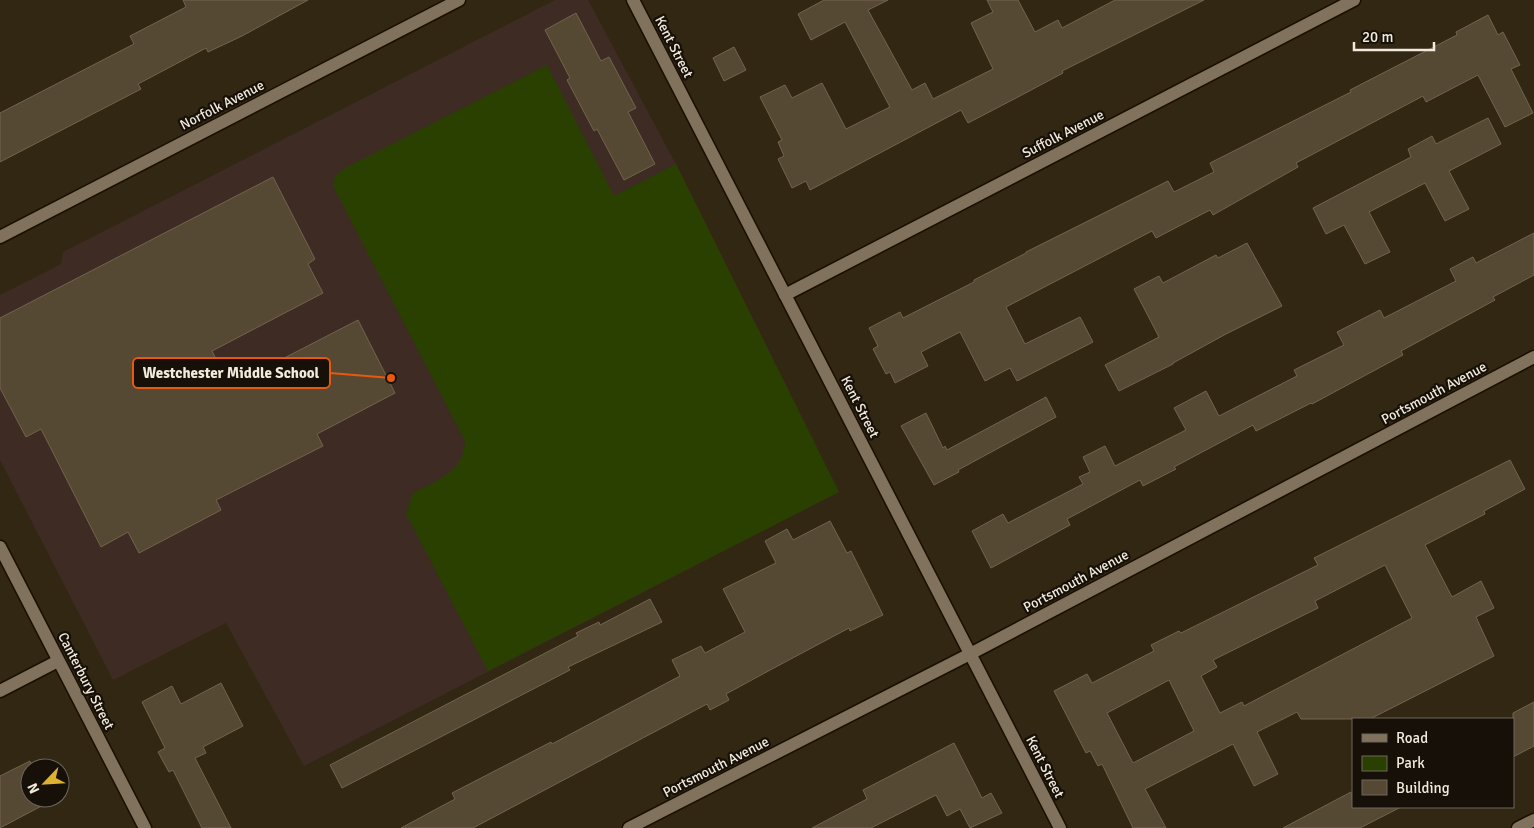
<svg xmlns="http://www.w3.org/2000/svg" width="1534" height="828" font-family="Signika,sans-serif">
  <rect width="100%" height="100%" fill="#322712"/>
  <polygon fill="#3d2b24" points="555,0 588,0 676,164 839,492 304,766 226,623 113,680 0,460 0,295 61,264 63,252"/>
  <path fill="#2a4001" d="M547,65l67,131 62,-32 163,328 -351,179 -82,-157 7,-21c24,-13 51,-21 52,-52l-132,-255 2,-9 8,-8z"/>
  <g fill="#564934" stroke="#72644e" fill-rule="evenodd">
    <polygon points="183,0 308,0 242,36 208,52 206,48 138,84 141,89 0,162 0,113 134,44 130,36 186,7"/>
    <polygon points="824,0 888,0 868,10 912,90 925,83 933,99 993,69 971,23 993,12 987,0 1018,0 1035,32 1058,20 1062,28 1115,0 1204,0 1062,71 1063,73 1018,97 968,123 961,110 810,190 806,181 792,188 778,159 784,156 778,142 782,140 760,97 785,85 792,98 822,83 846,129 890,107 845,22 811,40 798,14"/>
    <polygon points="576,13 601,61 609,57 636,108 628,112 655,164 624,180 597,129 594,131 567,80 570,78 545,30"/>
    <polygon points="1488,15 1498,35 1503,32 1520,65 1511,69 1533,113 1505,127 1478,75 1426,102 1423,96 1296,163 1298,167 1213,215 1210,210 1156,238 1152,231 1006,307 1025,344 1080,317 1093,342 1017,381 1010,368 985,381 960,332 921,352 928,366 895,383 890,372 886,374 873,349 878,346 869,328 900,312 903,318 974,282 974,280 1026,253 1026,252 1168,181 1174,192 1214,172 1210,163 1351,92 1350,90 1457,35 1456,32"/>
    <polygon points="734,47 746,70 724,81 713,58"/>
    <polygon points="1488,118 1501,144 1449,171 1469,209 1445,221 1425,183 1369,212 1390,252 1365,264 1344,225 1326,234 1313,208 1411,157 1408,149 1432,136 1436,144"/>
    <polygon points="273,177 315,259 308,264 323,293 212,351 230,386 358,320 395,393 317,434 323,446 216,500 221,510 139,553 128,532 101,547 41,429 26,437 0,388 0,318"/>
    <polygon points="1534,233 1534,275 1493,297 1495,300 1401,351 1403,355 1312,404 1311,403 1256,431 1253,425 1174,467 1176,469 1143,486 1140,480 1067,519 1070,525 991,568 972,531 1003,514 1008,523 1083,484 1079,477 1090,472 1083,457 1105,446 1115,466 1186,430 1174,408 1206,391 1219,416 1297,376 1294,370 1344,345 1337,332 1380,310 1384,318 1456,281 1450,269 1473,257 1476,263"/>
    <polygon points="1247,243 1282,306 1226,334 1173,363 1173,364 1119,391 1105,365 1159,337 1134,289 1159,276 1163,283 1216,255 1218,258"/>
    <polygon points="1046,397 1056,417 958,470 959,472 934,485 901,426 926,413 943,448 945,446 947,450"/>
    <path d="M1510,460l15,29 -41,22 1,3 -60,31 27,52 29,-16 13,27 -18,9 18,39 -124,63h-69l-4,-7 -40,20 21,42 -24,12 -21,-42 -88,45 21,39h-33l-31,-64 -4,2 -8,-15 -4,2 -32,-62 33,-17 5,9 62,-32 -3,-6 28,-14 2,2 137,-68 -4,-7zM1385,565l27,53 -168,88 -2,-4 -22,11 -19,-37 16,-9 -4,-7 105,-52 -3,-7zM1169,680l25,51 -61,32 -26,-50z"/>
    <polygon points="830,521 847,553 851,551 883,615 850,631 849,628 772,669 726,694 729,700 710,710 707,704 473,828 401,828 455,799 452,793 551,742 552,744 680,676 672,660 701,646 705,653 745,632 723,589 776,563 765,541 787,529 793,540"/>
    <polygon points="650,599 662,622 568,667 570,670 342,788 330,765 578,636 576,633 599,622 600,625"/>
    <polygon points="221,683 243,726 203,747 206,753 195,758 231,828 202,828 173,770 169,772 158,752 165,748 142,702 172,686 181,704"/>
    <polygon points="1534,702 1534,746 1513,757 1513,713"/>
    <polygon points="954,743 982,798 991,793 1002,813 970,828 960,809 947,816 936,795 871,828 812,828 867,799 863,790"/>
    <polygon points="30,761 33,768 30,768 30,798 47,798 49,802 0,828 0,776"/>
    <polygon points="1351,792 1353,807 1401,807 1360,828 1283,828"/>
  </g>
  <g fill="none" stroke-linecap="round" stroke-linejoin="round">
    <defs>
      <g id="minor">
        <polyline points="633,0 1060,828"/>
        <polyline points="0,237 459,0"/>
        <polyline points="785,295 1354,0"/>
        <polyline points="0,547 145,828"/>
        <polyline points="0,691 58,661"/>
        <polyline points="629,828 970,654 1534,357"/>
        <polyline points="1518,828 1534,820"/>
      </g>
    </defs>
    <use href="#minor" stroke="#1a0f00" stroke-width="15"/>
    <use href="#minor" stroke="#80725c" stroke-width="12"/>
  </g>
  <g text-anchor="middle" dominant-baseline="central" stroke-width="4.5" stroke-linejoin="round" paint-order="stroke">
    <g font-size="14" fill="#f2eadd" stroke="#161008">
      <text transform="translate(674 47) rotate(63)">Kent Street</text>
      <text transform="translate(222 105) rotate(-27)">Norfolk Avenue</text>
      <text transform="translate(1063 134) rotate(-27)">Suffolk Avenue</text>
      <text transform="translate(1434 393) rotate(-28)">Portsmouth Avenue</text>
      <text transform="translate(860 407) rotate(63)">Kent Street</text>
      <text transform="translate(1076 581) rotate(-28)">Portsmouth Avenue</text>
      <text transform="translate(86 681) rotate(63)">Canterbury Street</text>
      <text transform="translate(716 767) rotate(-27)">Portsmouth Avenue</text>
      <text transform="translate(1045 767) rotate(63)">Kent Street</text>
    </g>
  </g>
  <path fill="none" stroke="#e8590c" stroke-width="2" d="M391 378L330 373"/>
  <circle fill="#e8590c" stroke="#161008" stroke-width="2" cx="391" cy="378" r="5"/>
  <rect fill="#161008" stroke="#e8590c" stroke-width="2" x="133" y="358" width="197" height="30" rx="5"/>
  <g font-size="15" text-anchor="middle" font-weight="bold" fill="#f2eadd">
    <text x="231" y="378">Westchester Middle School</text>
  </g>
  <rect x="1352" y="718" width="162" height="90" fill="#161008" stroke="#6e675d"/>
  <rect x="1362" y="734" width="25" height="8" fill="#80725c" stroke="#6e675d"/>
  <text x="1396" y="743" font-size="15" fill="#f2eadd">Road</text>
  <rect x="1362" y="756" width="25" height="15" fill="#2a4001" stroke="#6e675d"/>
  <text x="1396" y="768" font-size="15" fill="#f2eadd">Park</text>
  <rect x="1362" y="780" width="25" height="15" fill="#564934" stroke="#6e675d"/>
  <text x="1396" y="793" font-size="15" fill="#f2eadd">Building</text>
  <g transform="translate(45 783) rotate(245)"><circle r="24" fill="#161008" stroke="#6e675d"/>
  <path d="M0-4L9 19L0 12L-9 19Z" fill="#deb133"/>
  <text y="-8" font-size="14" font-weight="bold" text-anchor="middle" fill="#f2eadd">N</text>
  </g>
  <path d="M1354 42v8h80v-8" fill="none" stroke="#f2eadd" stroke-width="2.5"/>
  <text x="1362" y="42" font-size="15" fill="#f2eadd" stroke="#161008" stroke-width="4" paint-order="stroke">20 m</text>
</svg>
